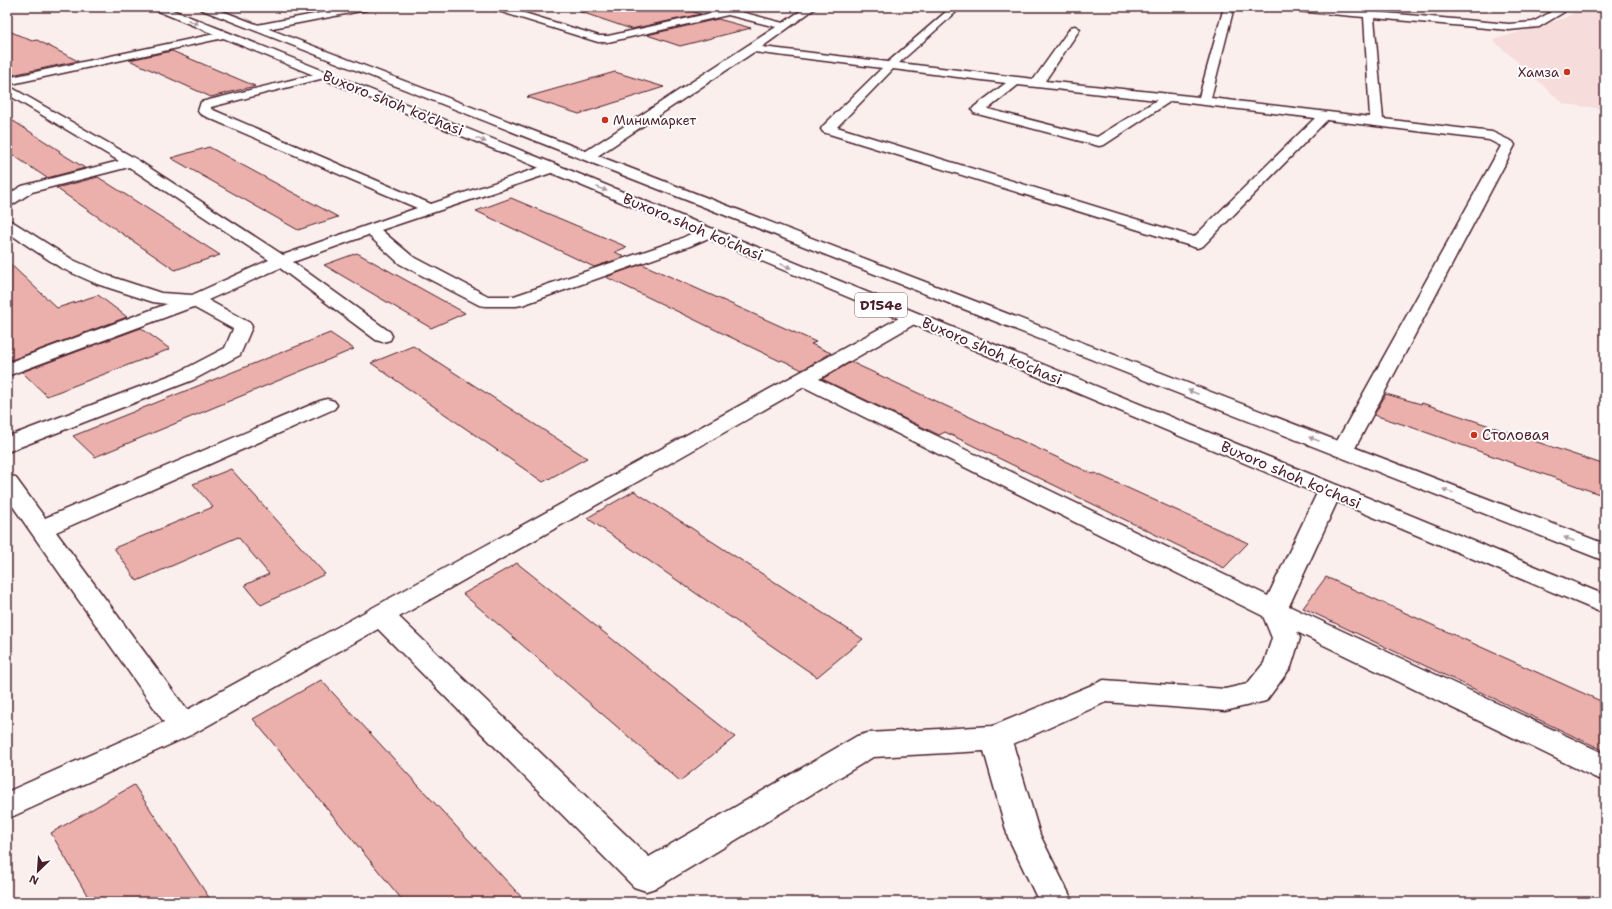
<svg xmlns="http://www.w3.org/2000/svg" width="1612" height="909" font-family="'Shantell Sans',sans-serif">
  <rect width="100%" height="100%" fill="#fbefee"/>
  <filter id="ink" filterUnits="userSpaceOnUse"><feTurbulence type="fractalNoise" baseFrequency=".025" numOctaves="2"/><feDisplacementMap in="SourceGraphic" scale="8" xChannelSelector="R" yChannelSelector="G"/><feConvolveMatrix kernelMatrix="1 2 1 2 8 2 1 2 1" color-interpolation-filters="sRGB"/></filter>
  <g filter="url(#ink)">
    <polygon fill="#f6dcda" points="1605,8 1605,109 1564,104 1493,40 1565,18 1576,11"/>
    <g fill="#ebb0ab" stroke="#4a1f2b">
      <polygon points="578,7 676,7 701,14 631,29 578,11"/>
      <polygon points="718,19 751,28 680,46 647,35"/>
      <polygon points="7,30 32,41 37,40 78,61 7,76"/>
      <polygon points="172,51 255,86 211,97 129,60"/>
      <polygon points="615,72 664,87 579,114 527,97"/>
      <polygon points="7,117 60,151 59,152 85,168 47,178 7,151"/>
      <polygon points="209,147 338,217 298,230 171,158"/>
      <polygon points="98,177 220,255 175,270 56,188"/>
      <polygon points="511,198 627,247 615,252 625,257 594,267 476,211"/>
      <polygon points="357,253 465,313 431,328 324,265"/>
      <polygon points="7,261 57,308 98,295 127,317 9,361 7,359"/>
      <polygon points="642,264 816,342 811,344 831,353 802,370 782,360 780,361 606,277"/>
      <polygon points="141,328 170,349 47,396 22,372"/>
      <polygon points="330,333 354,349 95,457 73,436"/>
      <polygon points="413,346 587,458 543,482 371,363"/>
      <polygon points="851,362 1093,474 1095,473 1248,543 1224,568 945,432 939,435 822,379"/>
      <polygon points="1386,394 1421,404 1422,403 1605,465 1605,496 1411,427 1374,415"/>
      <polygon points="231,469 325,574 261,605 245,585 269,574 238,537 137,581 114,548 213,507 193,484"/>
      <polygon points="634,491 863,639 817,677 587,518"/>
      <polygon points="517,563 735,737 680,781 463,594"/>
      <polygon points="1326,577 1605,703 1605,751 1303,608"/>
      <polygon points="321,680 526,902 404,902 253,719"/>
      <polygon points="134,785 212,902 91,902 51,833"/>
    </g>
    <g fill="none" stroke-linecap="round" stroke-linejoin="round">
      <defs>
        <g id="minor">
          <polygon points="351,7 371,7 366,10 257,31 252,28 257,25"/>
          <path d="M490,7h15l94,29h9l108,-24 -5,-2 -1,-3h12l61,16 23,-16h11l-55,40 126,15 60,-52 3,-1 5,3 -2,2 -55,49 135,16 37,-52 4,-1 5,3 -35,52 154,16 25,-90h10l-23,91 159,19 -6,-100 -79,-7 -5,-3h38l191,17 24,-2 18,-10 -8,-5h13l8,5 -25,15 -30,3 -135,-12 9,101 109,13 21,10 2,3 -161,305 -3,5 -8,2 -8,-2 -3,-5 169,-304 -12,-6 -162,-20 -124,126 -6,2 -374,-116 -2,-3 2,-3 59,-58 -128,-16 -161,107 -5,1 -5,-1 -2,-3 2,-3 193,-126 -48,-12 -120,27h-10l-106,-33zM893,69l113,14 -32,24 -2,3 2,3 125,33 5,-1 67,-44 144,17 -121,119 -357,-110zM1018,85l139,15 -60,37 -109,-28z"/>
          <path d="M224,32l5,3 -1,2 -221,48 129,74 147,96 134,-47 -217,-94 -2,-3 3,-9 123,-30 4,1 2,2 -2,2 -117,30v2l220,95 116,-39 5,-1 5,1 2,3 -2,3 -176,59 31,26 76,40h26l164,-56c11,-5 23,-13 35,-10l2,3 -2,3 -23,10 -168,59 -6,1h-31l-6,-1 -79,-41 -32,-29 -75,27 97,70 2,4 -2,4 -7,2 -7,-2 -96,-72 -72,32 42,23 2,4 -12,28 -47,25 -186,72v-15l172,-65 46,-24 8,-19 -40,-22 -186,69v-13l160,-59 -14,-2 -56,-18 -36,-16 -54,-36v-12l6,2 60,38 36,16 52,17 31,2 77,-35 -140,-93 -97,25 -20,13 -5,2v-12l15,-9 97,-25 -112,-67v-16z"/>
          <path d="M912,313l6,1 3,4 -3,4 -99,57 449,217 50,-105 4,-5 8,-2 8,2 4,5 -53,115 316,148v27l-11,-4 -297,-145 3,6 -9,29 -25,34 -41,10 -119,-9 -93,42 27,91 33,67h-34l-31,-65 -24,-86 -111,6 -215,130 -12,4 -12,-4 -256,-258 -185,105 -186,85v-27l157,-70 -157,-224v-23l8,2 30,41 275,-117 7,-2 7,2 3,4 -3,4 -278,123 131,178 719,-396zM804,387l459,229 9,22 -8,25 -17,21 -22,5 -121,-9 -111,46 -125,7 -11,3 -208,121 -250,-240z"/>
        </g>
        <g id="major">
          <polygon points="151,7 165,7 557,165 1605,595 1605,614 547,171 153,9"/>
          <polygon points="198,7 212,7 1605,544 1605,561 200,9"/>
        </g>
      </defs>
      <use href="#minor" stroke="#4a1f2b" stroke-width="3"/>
      <use href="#major" stroke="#4a1f2b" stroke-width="3"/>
      <use href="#minor" fill="#fff" fill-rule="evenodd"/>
      <use href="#major" fill="#fff" fill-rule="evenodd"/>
    </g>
    <defs><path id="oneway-solid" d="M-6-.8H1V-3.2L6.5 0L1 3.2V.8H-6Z"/></defs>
    <g fill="#ae9aa0">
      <use href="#oneway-solid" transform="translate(193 22) rotate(22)"/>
      <use href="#oneway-solid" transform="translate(481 140) rotate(22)"/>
      <use href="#oneway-solid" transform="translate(602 189) rotate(23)"/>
      <use href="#oneway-solid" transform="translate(786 266) rotate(22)"/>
      <use href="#oneway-solid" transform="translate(1193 392) rotate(-159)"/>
      <use href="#oneway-solid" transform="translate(1314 439) rotate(-159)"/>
      <use href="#oneway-solid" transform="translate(1448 491) rotate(-159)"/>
      <use href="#oneway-solid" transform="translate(1569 539) rotate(-159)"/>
    </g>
  </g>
  <g fill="#c8321e" stroke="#fff" stroke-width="1.5">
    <circle cx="1567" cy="72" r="4"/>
    <circle cx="605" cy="120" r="4"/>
    <circle cx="1474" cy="435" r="4"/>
  </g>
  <g text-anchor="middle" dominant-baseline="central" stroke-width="4" stroke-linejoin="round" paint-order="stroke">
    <g font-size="13" fill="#4a1f2b" stroke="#fff" text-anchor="end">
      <text x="1559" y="72">Хамза</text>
      <text x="613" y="120" text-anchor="start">Минимаркет</text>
    </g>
    <rect fill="#fff" stroke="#80626b" stroke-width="1" x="855" y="293" width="52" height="24" rx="3"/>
    <g font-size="14" font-weight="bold" fill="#4a1f2b">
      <text x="881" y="305">D154e</text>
    </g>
    <g font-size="15" fill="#4a1f2b" stroke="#fff">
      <text transform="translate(393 103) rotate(22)">Buxoro shoh ko'chasi</text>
      <text transform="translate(693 227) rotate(23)">Buxoro shoh ko'chasi</text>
      <text transform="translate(992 351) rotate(23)">Buxoro shoh ko'chasi</text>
      <text transform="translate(1291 475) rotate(23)">Buxoro shoh ko'chasi</text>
    </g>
    <g font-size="15" fill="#4a1f2b" stroke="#fff" text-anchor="start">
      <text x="1482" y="435">Столовая</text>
    </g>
  </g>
  <rect width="1612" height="909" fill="none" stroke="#fff" stroke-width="24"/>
  <rect x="12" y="12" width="1588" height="885" fill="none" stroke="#4a1f2b" stroke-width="1.5" filter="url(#ink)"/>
  <g transform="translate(38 871) rotate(205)" stroke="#ffffff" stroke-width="3" paint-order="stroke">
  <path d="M0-3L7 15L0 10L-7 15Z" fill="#4a1f2b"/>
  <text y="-6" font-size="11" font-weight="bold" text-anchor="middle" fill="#4a1f2b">N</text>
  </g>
</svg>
